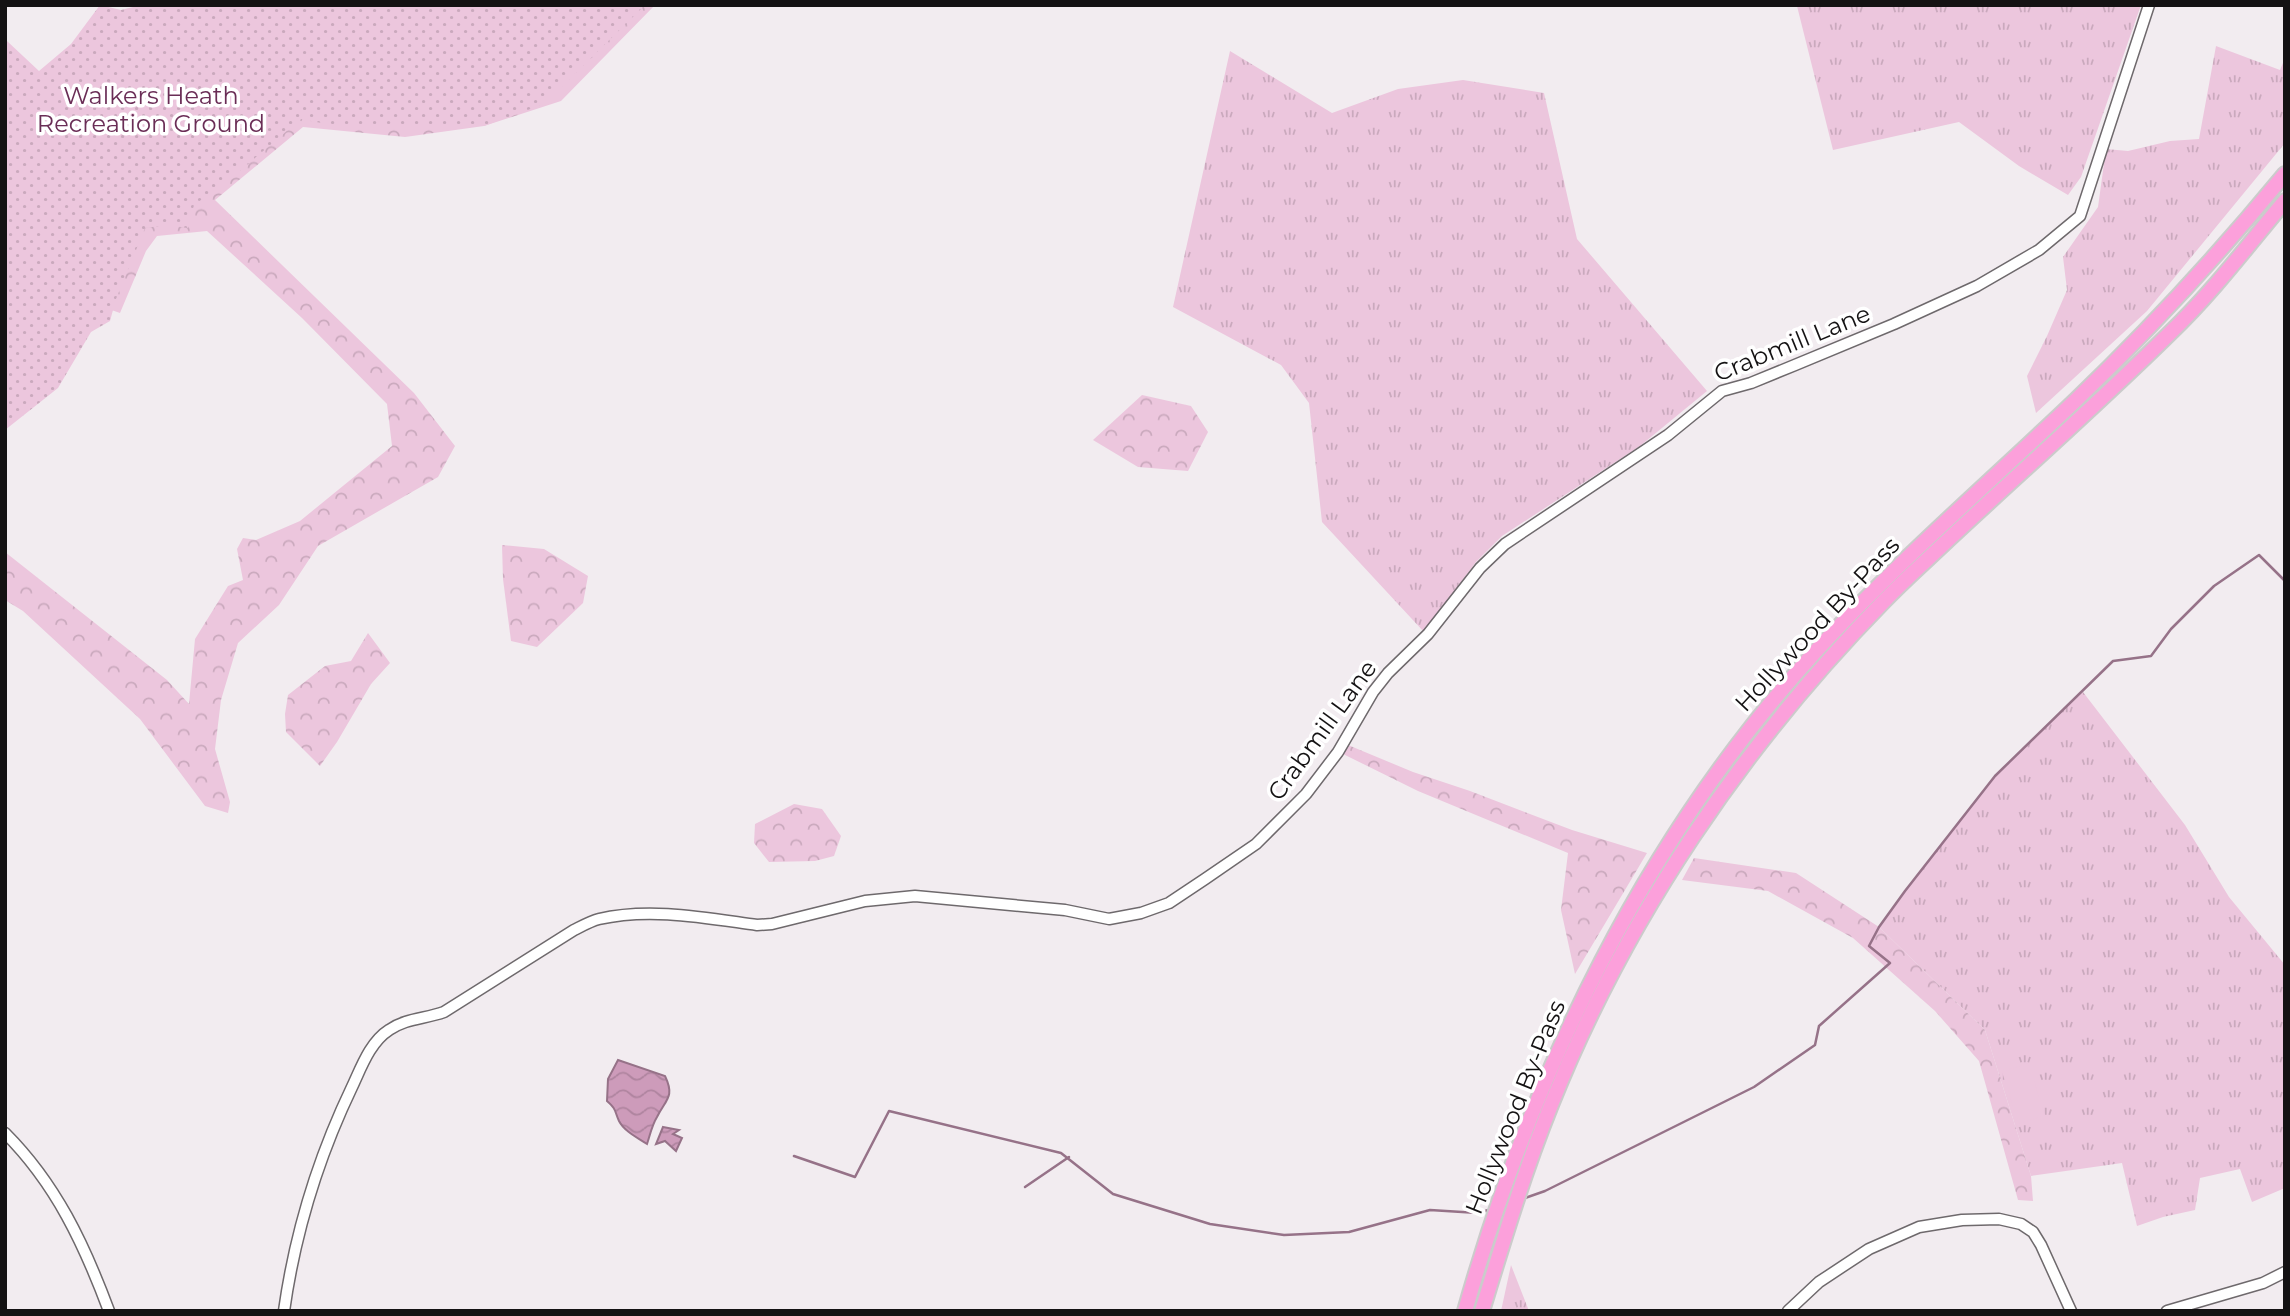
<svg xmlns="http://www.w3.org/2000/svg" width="2290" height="1316" font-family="Montserrat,sans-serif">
  <defs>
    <pattern id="grass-tufts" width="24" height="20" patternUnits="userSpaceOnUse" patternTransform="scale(1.75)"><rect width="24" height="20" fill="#ecc6dd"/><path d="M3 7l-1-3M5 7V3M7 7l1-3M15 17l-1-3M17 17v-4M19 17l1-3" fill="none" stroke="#caa9bd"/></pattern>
    <pattern id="forest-crowns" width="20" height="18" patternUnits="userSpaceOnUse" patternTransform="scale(1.75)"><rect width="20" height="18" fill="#ecc6dd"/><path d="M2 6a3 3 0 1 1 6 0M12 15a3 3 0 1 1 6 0" fill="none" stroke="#caa9bd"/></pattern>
    <pattern id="park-dots" width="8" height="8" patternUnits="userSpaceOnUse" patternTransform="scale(1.75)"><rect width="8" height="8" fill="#ecc6dd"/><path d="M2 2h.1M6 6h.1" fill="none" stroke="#caa9bd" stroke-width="1.8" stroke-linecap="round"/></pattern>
    <pattern id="water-waves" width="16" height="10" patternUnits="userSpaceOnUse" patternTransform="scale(1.75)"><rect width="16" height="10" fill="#cd9bba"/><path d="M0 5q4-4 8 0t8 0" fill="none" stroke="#af849f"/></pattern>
  </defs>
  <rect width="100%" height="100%" fill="#f2ecf0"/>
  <g fill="url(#grass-tufts)">
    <polygon points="1801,5 2141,5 2081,177 2068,195 2019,166 1959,122 1833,150 1797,6"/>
    <polygon points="2216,46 2280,70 2285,58 2285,143 2147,311 2036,413 2027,376 2047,336 2067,290 2063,257 2098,207 2106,149 2128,151 2170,141 2199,139"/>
    <polygon points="1230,51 1332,113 1398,89 1463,80 1544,93 1577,239 1707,391 1640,446 1502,536 1476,562 1424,632 1322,522 1309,403 1281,365 1173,307"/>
    <polygon points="2083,692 2185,825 2229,897 2285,965 2285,1188 2252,1202 2240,1169 2200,1178 2195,1210 2163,1217 2137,1226 2122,1163 2031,1176 1985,1030 1879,927 1905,891 1995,776"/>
    <polygon points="1511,1265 1529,1311 1501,1311"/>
  </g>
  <g fill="url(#forest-crowns)">
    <polygon points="627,5 655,5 561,101 484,126 405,137 303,127 215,200 414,393 455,446 438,477 318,546 279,605 238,643 221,700 215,749 230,802 228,813 205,806 140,719 23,611 5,600 5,552 167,680 189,704 195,639 228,586 243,580 237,549 243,538 256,540 300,521 392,446 387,404 302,318 207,231 157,236 146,251 120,313 100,306 132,234 273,116"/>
    <polygon points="1142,395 1191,406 1208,432 1188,471 1138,467 1093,440"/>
    <polygon points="502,545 544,549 588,576 583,603 537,647 511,641 503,579"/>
    <polygon points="368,633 390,663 371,684 337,742 320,766 286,732 285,714 288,695 325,666 351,661"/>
    <polygon points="1348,745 1413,772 1470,791 1572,830 1647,853 1575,974 1561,910 1568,853 1418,791 1343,754"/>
    <polygon points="794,804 822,809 841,836 834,856 815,861 769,862 754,843 755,824"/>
    <polygon points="1694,858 1796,873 1879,927 1985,1030 2031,1176 2033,1201 2018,1200 1979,1061 1935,1011 1853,938 1768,891 1682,880"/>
  </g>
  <polygon fill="url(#park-dots)" points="100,5 121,10 141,5 645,5 544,104 484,126 337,126 301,119 229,180 194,205 188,228 167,225 145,228 116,299 110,321 91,332 58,388 5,430 5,43 7,41 39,71 71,44"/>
  <polygon fill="#ecc6dd" points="2028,1063 2045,1115 2019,1124 2002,1072"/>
  <g fill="url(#water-waves)" stroke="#967288" stroke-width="2">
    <path d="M618,1060l47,16c10,21 1,23 -8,41 -5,8 -7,18 -10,27 -9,-6 -23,-13 -28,-23 -5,-11 -2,-11 -12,-20l1,-22z"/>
    <polygon points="663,1127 679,1130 673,1134 682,1138 676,1151 665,1141 656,1144"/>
  </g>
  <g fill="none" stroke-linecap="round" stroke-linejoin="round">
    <g stroke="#967288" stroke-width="2.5">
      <polyline points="794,1156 855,1177 889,1111 1061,1153 1113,1194 1210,1224 1284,1235 1349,1232 1430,1210 1478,1213 1492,1209"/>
      <polyline points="1025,1187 1069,1157"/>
      <polyline points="1522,1199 1545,1191 1754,1087 1815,1045 1819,1026 1890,963 1869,946 1879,927 1905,891 1995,776 2113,661 2151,656 2171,629 2214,586 2259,555 2285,581"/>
    </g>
    <defs>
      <g id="minor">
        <path d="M5,1133c51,51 79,111 104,178"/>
        <path d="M284,1311c11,-78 34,-153 68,-224 9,-19 18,-45 37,-57 17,-12 36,-11 55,-18l130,-82c8,-4 17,-9 25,-11 51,-12 107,-1 158,6l15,-1 93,-23 50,-5 150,14 44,9 32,-6 28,-10 36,-24 51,-35 50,-50 32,-42 35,-60 15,-19 40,-39 52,-66 25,-24 163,-109 54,-44 29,-8 44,-18 99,-41 83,-38 62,-36 41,-34 69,-211"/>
        <polyline points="1788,1311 1819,1282 1869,1249 1919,1227 1962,1220 1999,1219 2021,1224 2033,1232 2041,1245 2071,1311"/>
        <polyline points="2167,1311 2263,1283 2285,1272"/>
      </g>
      <g id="highway">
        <path d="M1465,1311c68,-241 180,-472 349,-658 82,-90 174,-169 262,-253 74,-71 143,-146 209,-226"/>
        <path d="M1482,1311c21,-69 42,-139 69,-206 75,-188 192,-360 333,-504 21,-22 44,-42 66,-63 73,-68 149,-135 220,-205 42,-40 78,-88 115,-132"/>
      </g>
    </defs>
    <use href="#minor" stroke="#6e696c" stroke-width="13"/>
    <use href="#highway" stroke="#cbcbcb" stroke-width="18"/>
    <use href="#minor" stroke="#fff" stroke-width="10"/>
    <use href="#highway" stroke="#fca0db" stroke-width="14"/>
  </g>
  <g text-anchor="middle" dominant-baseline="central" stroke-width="7" stroke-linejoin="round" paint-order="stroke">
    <g font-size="24" fill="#6a2d56" stroke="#fff">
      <text x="151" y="95">Walkers Heath<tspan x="151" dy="28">Recreation Ground</tspan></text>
    </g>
    <g font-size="24" fill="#141213" stroke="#fff">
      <text transform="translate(1792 343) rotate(-22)">Crabmill Lane</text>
      <text transform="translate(1817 624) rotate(-47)">Hollywood By-Pass</text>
      <text transform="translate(1322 730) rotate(-54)">Crabmill Lane</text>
      <text transform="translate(1515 1107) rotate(-68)">Hollywood By-Pass</text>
    </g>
  </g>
  <rect width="2290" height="1316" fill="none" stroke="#141213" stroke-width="14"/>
</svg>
